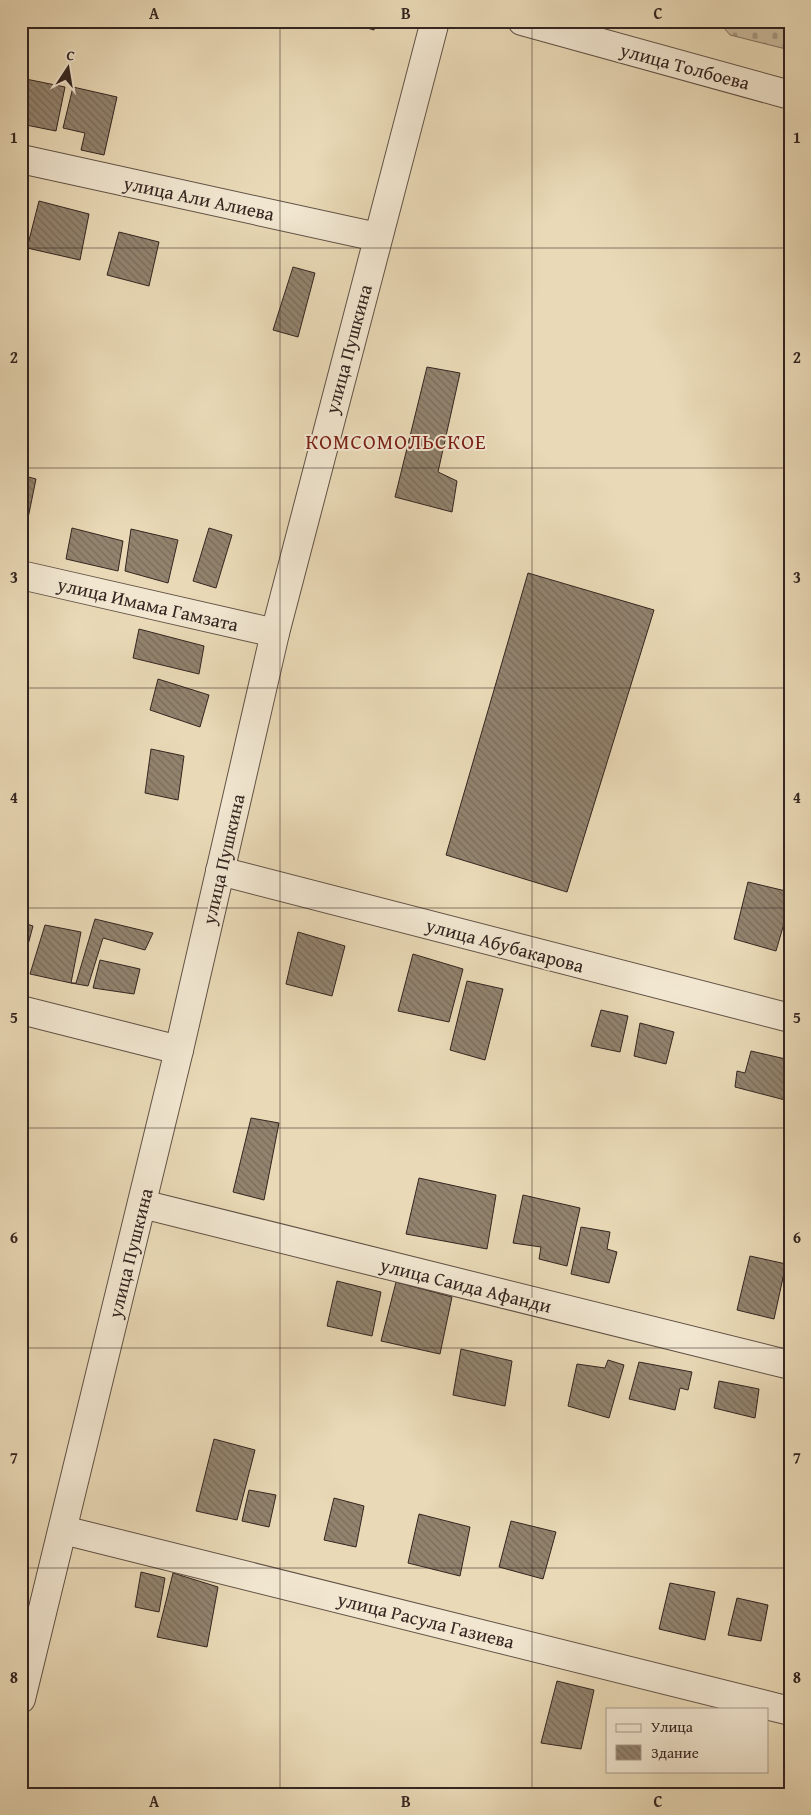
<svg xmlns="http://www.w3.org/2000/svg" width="811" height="1815" font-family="'Gentium Book Plus',serif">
  <defs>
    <pattern id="cemetery-stones" width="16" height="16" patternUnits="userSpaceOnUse" patternTransform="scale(1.25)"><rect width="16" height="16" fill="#caba9c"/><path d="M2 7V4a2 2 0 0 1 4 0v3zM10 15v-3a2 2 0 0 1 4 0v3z" fill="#a5977f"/></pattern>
    <pattern id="building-back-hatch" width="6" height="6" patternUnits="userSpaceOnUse" patternTransform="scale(1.25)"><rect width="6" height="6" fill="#92836e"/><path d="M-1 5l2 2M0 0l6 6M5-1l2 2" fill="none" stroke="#786b5a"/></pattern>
  </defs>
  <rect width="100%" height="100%" fill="#e9d9b6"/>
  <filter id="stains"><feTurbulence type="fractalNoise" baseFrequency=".004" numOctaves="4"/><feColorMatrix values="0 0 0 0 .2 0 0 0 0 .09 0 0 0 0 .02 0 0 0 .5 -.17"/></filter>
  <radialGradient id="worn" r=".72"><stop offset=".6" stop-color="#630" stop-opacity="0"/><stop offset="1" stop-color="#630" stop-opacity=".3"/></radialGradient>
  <polygon fill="url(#cemetery-stones)" stroke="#7f705e" points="718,21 790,21 790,50 730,35"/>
  <g fill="url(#building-back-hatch)" stroke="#342520">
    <polygon points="343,21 377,21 374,30"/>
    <polygon points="21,78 65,87 56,131 21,124"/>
    <polygon points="73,87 117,97 104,155 81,150 85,133 63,128"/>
    <polygon points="39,201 89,214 80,260 27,248"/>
    <polygon points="119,232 159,242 149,286 107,275"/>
    <polygon points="293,267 315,273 298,337 273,330"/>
    <polygon points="427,367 460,373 438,472 457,481 452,512 395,497"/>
    <polygon points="21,475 36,479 26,528 21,527"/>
    <polygon points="72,528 123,541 118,571 66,559"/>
    <polygon points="209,528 232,535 216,588 193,581"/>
    <polygon points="131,529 178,540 168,583 125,571"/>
    <polygon points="528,573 654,610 567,892 446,855"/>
    <polygon points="139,629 204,646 199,674 133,658"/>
    <polygon points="158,679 209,695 200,727 150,710"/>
    <polygon points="151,749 184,756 178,800 145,793"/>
    <polygon points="748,882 790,892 790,903 776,951 734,939"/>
    <polygon points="95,919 153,933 145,950 103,938 88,986 71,983 76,983"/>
    <polygon points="21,922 33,926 21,971"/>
    <polygon points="45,925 81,932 71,983 30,974"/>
    <polygon points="298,932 345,946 332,996 286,984"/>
    <polygon points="413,954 463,969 449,1022 398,1011"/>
    <polygon points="100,960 140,969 134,994 93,988"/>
    <polygon points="467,981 503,989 485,1060 450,1050"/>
    <polygon points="601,1010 628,1016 620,1052 591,1046"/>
    <polygon points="640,1023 674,1032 666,1064 634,1056"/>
    <polygon points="751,1051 790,1060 790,1078 785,1100 735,1087 737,1071 745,1073"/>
    <polygon points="251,1118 279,1123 264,1200 233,1192"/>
    <polygon points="419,1178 496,1195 487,1249 406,1234"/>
    <polygon points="523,1195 580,1208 567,1266 539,1259 541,1247 513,1243"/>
    <polygon points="581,1227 610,1232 607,1249 617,1252 609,1283 571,1274"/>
    <polygon points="750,1256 786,1264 774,1319 737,1310"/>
    <polygon points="337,1281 381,1292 372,1336 327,1326"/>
    <polygon points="396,1282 452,1297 440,1354 381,1341"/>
    <polygon points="461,1349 512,1361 505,1406 453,1395"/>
    <polygon points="608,1360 624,1365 609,1418 568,1406 577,1364 605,1368"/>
    <polygon points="639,1362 692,1372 688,1390 680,1388 675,1410 629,1399"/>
    <polygon points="719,1381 759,1389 755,1418 714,1408"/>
    <polygon points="214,1439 255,1450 237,1520 196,1511"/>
    <polygon points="249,1490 276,1495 269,1527 242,1521"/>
    <polygon points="334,1498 364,1506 356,1547 324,1540"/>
    <polygon points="419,1514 470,1527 460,1576 408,1563"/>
    <polygon points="511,1521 556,1532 543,1579 499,1567"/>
    <polygon points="141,1572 165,1578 159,1612 135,1607"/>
    <polygon points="173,1573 218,1587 207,1647 157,1637"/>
    <polygon points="670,1583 715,1592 705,1640 659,1629"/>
    <polygon points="737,1598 768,1605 761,1641 728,1635"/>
    <polygon points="557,1681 594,1690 581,1749 541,1743"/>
  </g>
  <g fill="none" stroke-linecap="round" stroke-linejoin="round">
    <defs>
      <g id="minor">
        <polyline points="522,21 790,95"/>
        <polyline points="21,159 377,237"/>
        <polyline points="21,575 275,633"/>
        <polyline points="220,871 790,1018"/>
        <polyline points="21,1010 179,1050"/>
        <polyline points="142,1204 790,1365"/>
        <polyline points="63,1530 790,1711"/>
        <polyline points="21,1699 179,1050 275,633 435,21"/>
      </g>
    </defs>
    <use href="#minor" stroke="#615246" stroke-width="30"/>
    <use href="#minor" stroke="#f1e6d0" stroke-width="28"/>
  </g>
  <path fill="none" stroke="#342520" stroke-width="1" stroke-opacity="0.55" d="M280,21v1773M532,21v1773M21,248h769M21,468h769M21,688h769M21,908h769M21,1128h769M21,1348h769M21,1568h769"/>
  <g text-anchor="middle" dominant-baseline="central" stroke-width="4" stroke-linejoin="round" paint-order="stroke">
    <g font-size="19" fill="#342520" stroke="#f1e6d0">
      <text transform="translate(685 66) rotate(15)">улица Толбоева</text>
      <text transform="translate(199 198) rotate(12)">улица Али Алиева</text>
      <text transform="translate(348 349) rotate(-75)">улица Пушкина</text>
      <text transform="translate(148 604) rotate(13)">улица Имама Гамзата</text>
      <text transform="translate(223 859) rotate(-77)">улица Пушкина</text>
      <text transform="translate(505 945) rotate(15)">улица Абубакарова</text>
      <text transform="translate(130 1253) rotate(-76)">улица Пушкина</text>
      <text transform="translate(466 1285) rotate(14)">улица Саида Афанди</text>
      <text transform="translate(426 1620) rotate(14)">улица Расула Газиева</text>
    </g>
    <g font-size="21" letter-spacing="1" fill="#7a1f14" stroke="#f1e6d0">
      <text x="396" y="441">КОМСОМОЛЬСКОЕ</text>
    </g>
  </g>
  <rect width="811" height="1815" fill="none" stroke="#e9d9b6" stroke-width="55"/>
  <rect x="606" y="1708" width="162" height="65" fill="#f1e6d0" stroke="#a5998a"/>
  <rect x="616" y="1724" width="25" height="8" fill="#f1e6d0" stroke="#a5998a"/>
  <text x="651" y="1732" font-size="15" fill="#342520">Улица</text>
  <rect x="616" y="1745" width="25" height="15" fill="url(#building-back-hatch)" stroke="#a5998a"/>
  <text x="651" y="1758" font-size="15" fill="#342520">Здание</text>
  <g transform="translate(68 68) rotate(12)" stroke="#f1e6d0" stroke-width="4" paint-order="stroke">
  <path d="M0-4L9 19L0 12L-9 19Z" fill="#342520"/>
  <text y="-8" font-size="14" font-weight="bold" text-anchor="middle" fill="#342520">С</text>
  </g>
  <rect x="28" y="28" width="756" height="1760" fill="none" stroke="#342520" stroke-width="2"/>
  <g font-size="16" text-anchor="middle" font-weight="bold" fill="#342520">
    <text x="154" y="19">A</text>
    <text x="406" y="19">B</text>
    <text x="658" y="19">C</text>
    <text x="14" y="143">1</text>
    <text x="797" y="143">1</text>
    <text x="14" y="363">2</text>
    <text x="797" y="363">2</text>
    <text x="14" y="583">3</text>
    <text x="797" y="583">3</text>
    <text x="14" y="803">4</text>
    <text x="797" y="803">4</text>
    <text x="14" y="1023">5</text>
    <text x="797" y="1023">5</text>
    <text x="14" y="1243">6</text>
    <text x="797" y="1243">6</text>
    <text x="14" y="1463">7</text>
    <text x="797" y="1463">7</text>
    <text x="14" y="1683">8</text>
    <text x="797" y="1683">8</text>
    <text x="154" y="1807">A</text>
    <text x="406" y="1807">B</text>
    <text x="658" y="1807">C</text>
  </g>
  <rect width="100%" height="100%" filter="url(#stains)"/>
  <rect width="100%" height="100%" fill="url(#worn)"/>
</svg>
